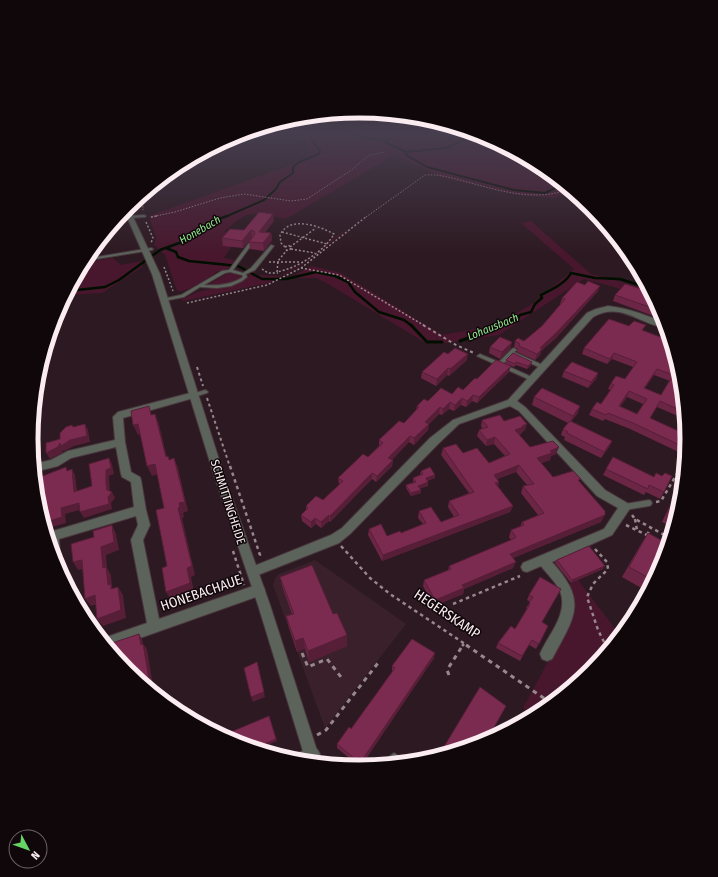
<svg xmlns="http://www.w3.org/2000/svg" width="718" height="877" font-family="'Fira Sans Condensed',sans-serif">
  <rect width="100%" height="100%" fill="#2d1921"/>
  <polygon fill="#3a202a" points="315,560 406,624 325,728 273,585 275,578 279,574"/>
  <g fill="#48172d">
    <path d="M301,132h171l13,4 56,30 31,25 -17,7 -37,-3 -77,-18 -47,-22 -108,64c-32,-6 -37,-12 -62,13l7,1v14l-7,11 11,2 -8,11 -12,1 1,1c-9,5 -29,20 -39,18l-12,-36 -11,-10 2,-7 -7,-22 139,-50 20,-10 3,-5z"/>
    <polygon points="531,221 591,274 649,289 654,298 584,279 499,335 438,344 437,340 433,344 424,342 328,284 317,278 289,278 312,266 341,273 442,335 497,325 532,304 574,269 521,223"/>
    <path d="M348,229l-48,37 -32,17 -84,18 -3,-1c6,-3 13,-7 20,-9 19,-5 33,0 48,-15l-1,-2 6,-3 3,4 22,1 21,-11 42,-33z"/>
    <polygon points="113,258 121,265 142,261 142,267 102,293 66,295 83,263"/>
    <path d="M233,273l9,3c-5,8 -25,10 -33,8l17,-10z"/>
    <path d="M578,580l42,55 -29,36 -50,40 -7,4 -11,-7 47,-87c4,-11 5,-26 -2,-36z"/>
  </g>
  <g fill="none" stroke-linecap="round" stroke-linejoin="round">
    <g stroke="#000e00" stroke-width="2">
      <polyline points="345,132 383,141 406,152 406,155 427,167 514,190 545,193 564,184"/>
      <polyline points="384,141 391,139 399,132"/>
      <polyline points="406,152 446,148 464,140"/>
      <polyline points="225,217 264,200 276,189 280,182 293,173 293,167 299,162 319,154 320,151 306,132"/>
    </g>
    <g stroke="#000e00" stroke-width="2.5">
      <polyline points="166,248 176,252 178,257 189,261 238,266 262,279 286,279 316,272 335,276 348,282 355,292 379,312 404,320 412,326"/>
      <polyline points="68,291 105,287 119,280 160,250 182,242 211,222 227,216"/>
      <path d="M495,326l6,-3 16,-3 3,-5 11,-3 4,-8 7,-6 -1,-3c10,-5 25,-12 30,-22l24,5 25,1 28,9"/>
    </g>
    <g stroke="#000e00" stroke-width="3">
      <polyline points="411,325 427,342 442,342"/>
      <polyline points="460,341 482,333 497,325"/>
    </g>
    <defs>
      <g id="service">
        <polygon points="144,215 146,216 145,217 130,218 128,217 130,216"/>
        <path d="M252,239l3,1 -22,30 10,3 8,-5 20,-23 3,1 -19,24 -9,4 1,3 -5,4 -11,5 -14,2 -17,-1 -16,10 -20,4 -2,-1v-1l19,-4 41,-24 7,-1zM230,272l12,3 1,2c-12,8 -25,9 -39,8l21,-12z"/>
        <polygon points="151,248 153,249 152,250 84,261 85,259"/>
        <polygon points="514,348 517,350 514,352 545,366 546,367 543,369 541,368 512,355 503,364 534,378 535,379 534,380 530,380 477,356 480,354 482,355 499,362 512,349"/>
        <polygon points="205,390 207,391 208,392 207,393 194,397 191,395 192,394"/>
        <polygon points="649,500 651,501 652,503 651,505 649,506 625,510 623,509 622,507 623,505 625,504"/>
      </g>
      <g id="minor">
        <path d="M608,306c20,2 38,9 57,17l2,5c-27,-3 -46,-27 -74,-11l-76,84 8,6 80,83 24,14 2,3 -19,28 -60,27c36,40 23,54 0,97l-5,2 -5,-2 -2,-5c8,-19 29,-40 20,-63 -4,-9 -13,-17 -19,-25l-14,6 -4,-1 -2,-4 2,-4 81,-34 14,-21 -21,-12 -78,-85 -9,-5 -51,18 -21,20 -88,90 -11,9 -86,34 -4,-1 -2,-4 2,-4 82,-33 11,-7 88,-90 23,-18 55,-20 79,-87 9,-4z"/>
        <polygon points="194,392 197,393 199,395 197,397 123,418 125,442 131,472 140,477 141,480 146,510 150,525 143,540 159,619 259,584 263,586 265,590 263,594 259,596 109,649 101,639 147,623 131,540 138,525 136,516 59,539 60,556 58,560 55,561 47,536 49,533 53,531 134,507 131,482 122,477 121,474 116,447 71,458 58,466 34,472 34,464 51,460 68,451 115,440 113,417 118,412"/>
        <polygon points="312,746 317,749 320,754 317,759 312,762 291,759 293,756"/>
        <polygon points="394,753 402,758 404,762 385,764 387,758"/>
      </g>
      <polygon id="tertiary" points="131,204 133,217 160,274 223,472 270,605 321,763 306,761 258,605 213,472 152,274 127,217 126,208"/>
    </defs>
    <use href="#service" stroke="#4a373e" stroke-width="2"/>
    <use href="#minor" stroke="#4a373e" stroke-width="2"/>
    <use href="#tertiary" stroke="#4a373e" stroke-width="2"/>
    <g stroke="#98878d" stroke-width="1" stroke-dasharray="1.5 1.5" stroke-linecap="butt">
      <polyline points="142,194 143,210"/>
      <polyline points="151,217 175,212 220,198 244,194 291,201 307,199 353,169 369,155 385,152"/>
      <path d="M366,217l59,-42c15,-1 27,3 42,7 33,9 69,20 102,7"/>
    </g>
    <g stroke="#98878d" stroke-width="1.5" stroke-dasharray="2 2" stroke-linecap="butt">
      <polyline points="151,217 157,216"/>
      <polyline points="146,222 153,238 151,243"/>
      <polyline points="282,232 327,244"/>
      <circle cx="288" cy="248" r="2.5"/>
      <path d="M285,247l-4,-4 -1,-8c10,-20 39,-9 54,-1 -10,18 -37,34 -57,38l1,-11 9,-11"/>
      <polyline points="290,247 316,228"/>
      <polyline points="291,249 315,253"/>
      <polyline points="269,262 300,262"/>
      <polyline points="164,267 173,291"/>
      <polyline points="301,268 339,275 425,326"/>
      <polyline points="262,269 268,273 278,273"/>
      <polyline points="187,303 267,285 301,268 367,216"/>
    </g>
    <g stroke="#98878d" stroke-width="2" stroke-dasharray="3 3" stroke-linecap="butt">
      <polyline points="423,325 456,345 474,353"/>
      <polyline points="197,367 203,386"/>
      <polyline points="207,398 230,467"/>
    </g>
    <g stroke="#98878d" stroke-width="2.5" stroke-dasharray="3.5 3.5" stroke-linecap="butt">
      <polyline points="230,466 260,555 259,558"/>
      <polyline points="656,502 661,501 678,472 681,473 680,475"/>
      <polyline points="632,515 635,519 670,538"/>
      <polyline points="635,519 637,530"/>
      <polyline points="626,525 649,536"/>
      <polyline points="647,535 651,528"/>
      <polyline points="663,543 667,536"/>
      <polyline points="341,546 370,578 390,594 468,646"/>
      <polyline points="595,549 607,562 608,569 593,584 587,597 598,630 606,646"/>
      <polyline points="233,551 244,585"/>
      <polyline points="453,604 520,576"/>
      <polyline points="462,646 464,644"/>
    </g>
    <g stroke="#98878d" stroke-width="3" stroke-dasharray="4.5 4.5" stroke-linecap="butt">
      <polyline points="466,645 551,703"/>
      <polyline points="606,645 608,650"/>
      <polyline points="302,653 308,667 327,659 341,677"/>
      <polyline points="449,675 447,670 463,645"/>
      <polyline points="317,735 326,730 378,663"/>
    </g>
    <use href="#service" fill="#5c635b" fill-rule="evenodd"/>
    <use href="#minor" fill="#5c635b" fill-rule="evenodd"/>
    <use href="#tertiary" fill="#5c635b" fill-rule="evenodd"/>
  </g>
  <g fill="#6b2545" fill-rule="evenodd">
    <polygon points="274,221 265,232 271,233 272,240 264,251 250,249 249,242 251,239 243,248 223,246 222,238 244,230"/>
    <polygon points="598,291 556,338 541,351 540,355 535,360 517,352 518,349 514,347 515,341 524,341 542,326 561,304 560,304 562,298"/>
    <polygon points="651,292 662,313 664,320 613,301 615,295"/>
    <path d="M629,326l15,5 37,44 1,13 -6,10 7,3 2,18 -28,-12 -7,11 37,21 -2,16 -55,-26 -25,-10 -2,2 -14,-6 3,-6 9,-5 10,-14 -3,-1 3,-6 14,-4 8,-12 -21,-8 -5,5 -25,-10 2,-6zM654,375l16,6 -9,14 -16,-7zM627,397l16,7 -6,10 -17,-8z"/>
    <polygon points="512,342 510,349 500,359 489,353 490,347"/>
    <polygon points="448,354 467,360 449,376 447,375 436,386 421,378 422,372"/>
    <polygon points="506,360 531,365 527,369 516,365 514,367 506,364"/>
    <polygon points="564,371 598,373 596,379 588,388 562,377"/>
    <polygon points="509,372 477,403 472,401 466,407 461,405 454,411 449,409 442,415 439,414 429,424 428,430 414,445 409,442 392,460 393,460 392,466 376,482 372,479 330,522 329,521 321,528 316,524 311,528 302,521 301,515 306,510 306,506 323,500 339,485 339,484 338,478 368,457 379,446 379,440 404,423 416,411 417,406 428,401 463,390 477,379"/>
    <polygon points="534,397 578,413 571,421 612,441 609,447 601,458 564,440 565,437 561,435 563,429 568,423 532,405"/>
    <polygon points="482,420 504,421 525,430 522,432 521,434 519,435 530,447 559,447 556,454 551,456 550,460 541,463 553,477 580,482 601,522 513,558 513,568 464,589 463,594 434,606 423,586 424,580 448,571 449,566 511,540 509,537 511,530 520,527 522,522 538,515 521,493 523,486 527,485 516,472 497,479 499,482 498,486 513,506 510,512 382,561 368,535 369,529 387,536 401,533 423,524 418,518 419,511 441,522 454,517 448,507 449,501 469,493 441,455 443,448 463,453 489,463 505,456 494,444 486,446 477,436 479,430 482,428 481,426"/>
    <polygon points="613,457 664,492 660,499 646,492 644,495 603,475"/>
    <polygon points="684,466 682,490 673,486"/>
    <polygon points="421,471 435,475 435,478 427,481 428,486 420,488 421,493 411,496 406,488 406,485 414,482 413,481 413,478 421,475 420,474"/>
    <polygon points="673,502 680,506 673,528 662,522 668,509"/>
    <polygon points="648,533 655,575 656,575 645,595 641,593 643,589 622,577 641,544"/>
    <polygon points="557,560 603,569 571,583 555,563"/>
    <polygon points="280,577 333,614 347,646 309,662 305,648 297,652 289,628 286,616 292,614 283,589"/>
    <polygon points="540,577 542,622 548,626 536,649 529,645 520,661 496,648 498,643 515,629 527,609 526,608 530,602 527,600 529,595"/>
    <polygon points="434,658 361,766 359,766 337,748 337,744 351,729 392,672 392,666"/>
  </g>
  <g fill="#571e38">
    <polygon points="273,214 274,221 260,239 259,232"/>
    <polygon points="251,230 252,238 243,248 242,241"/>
    <polygon points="271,233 272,240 264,251 263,243"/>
    <polygon points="600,286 598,291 556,338 541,351 540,355 535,360 537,354 540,348"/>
    <polygon points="512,342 510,349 500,359 502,352"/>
    <polygon points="614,353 612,359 607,364 610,359"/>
    <polygon points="468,354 467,360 449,376 450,369"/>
    <polygon points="532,362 531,365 527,369 528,366"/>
    <polygon points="511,366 509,372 477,403 479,397"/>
    <polygon points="448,368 447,375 436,386 437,379"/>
    <polygon points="657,369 654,375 641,393 644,388"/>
    <polygon points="598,373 596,379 588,388 591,382"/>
    <polygon points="629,391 627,397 617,412 619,406"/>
    <polygon points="473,395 472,401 466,407 467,401"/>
    <polygon points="462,398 461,405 454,411 455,405"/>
    <polygon points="450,402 449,409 442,415 443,409"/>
    <polygon points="580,406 578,413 570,423 573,416"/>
    <polygon points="440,407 439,414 425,428 425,422"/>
    <polygon points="155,414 159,424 169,467 166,457"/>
    <polygon points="85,424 88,430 90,442 74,446 64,451 63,450 62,453 50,459 46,453 60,443"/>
    <polygon points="138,424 142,434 138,435 133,425"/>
    <polygon points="429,424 428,430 414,445 414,438"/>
    <polygon points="527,424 525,430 522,432 521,434 513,437 515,430 522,426"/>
    <polygon points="410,436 409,442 388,464 388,458"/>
    <polygon points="495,437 494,444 486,446 487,440"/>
    <polygon points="37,441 41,448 41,458 33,460 32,453"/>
    <polygon points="612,441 609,447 601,458 604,452"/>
    <polygon points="559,447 556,454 551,456 550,460 535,465 537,458 550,451"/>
    <polygon points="109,458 112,464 114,474 109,476 110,494 112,492 115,498 111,503 112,509 84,518 80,512 106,484 106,470"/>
    <polygon points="174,458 178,468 188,511 183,513 184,517 182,518 195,575 191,577 194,592 171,600 166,592 187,568 178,508 179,503"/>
    <polygon points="393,460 392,466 376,482 377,476"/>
    <polygon points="155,464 159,474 152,476 147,466"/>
    <polygon points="519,465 516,472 492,481 494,475"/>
    <polygon points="72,469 75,475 78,498 74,492"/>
    <polygon points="372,473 372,479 330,522 330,516"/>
    <polygon points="435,475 435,478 425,481 426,478"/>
    <polygon points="428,482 428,486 418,489 418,486"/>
    <polygon points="499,482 497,488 495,483"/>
    <polygon points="421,490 421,493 411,496 411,493"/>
    <polygon points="79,503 83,509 65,514 66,523 45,529 43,523 61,508"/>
    <polygon points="513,506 510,512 382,561 383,555"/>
    <polygon points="329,515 329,521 321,528 321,522"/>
    <polygon points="605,515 601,522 508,560 510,554"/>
    <polygon points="315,518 316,524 311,528 311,522"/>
    <polygon points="112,525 116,534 119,550 106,555 107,568 111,575 112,587 116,592 117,597 108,585 103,568 101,547"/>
    <polygon points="82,560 87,568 78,570 73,562"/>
    <polygon points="516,562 513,568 464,589 463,594 434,606 435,600 462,585"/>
    <polygon points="605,566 603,569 571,583 572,580"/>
    <polygon points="118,587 123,595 126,618 103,626 97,619"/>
    <polygon points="95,595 100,603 91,606 85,599"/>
    <polygon points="139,634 142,639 144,650 141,645"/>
    <polygon points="347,635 347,646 309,662 308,651"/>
    <polygon points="303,638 305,648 297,652 295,641"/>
    <polygon points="143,644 147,649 154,692 151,690"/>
    <polygon points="116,651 120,656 116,657 113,653"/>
    <polygon points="435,653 434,658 360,766 360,763"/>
    <polygon points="257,662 259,668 265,697 253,702 251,697"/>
    <polygon points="270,718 277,741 259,749 255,748"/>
  </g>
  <g fill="#7c2b50" stroke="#571e38" fill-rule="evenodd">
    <polygon points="259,212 273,214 259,232 271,233 263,243 249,242 255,234 254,231 251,230 242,241 222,238 230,229 244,230"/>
    <polygon points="588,281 600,286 557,332 540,348 542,349 537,354 519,346 520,344 515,341 518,338 524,341 542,326 565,299 562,298 577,282 585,285"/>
    <polygon points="625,284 651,292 661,311 615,295"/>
    <path d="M609,319l20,7 5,-5 12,4 -4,5 18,7 3,-5 5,2 13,41 1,12 -7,11 8,3 1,11 -24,-11 -10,17 37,17v4l-1,9 -53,-25 -25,-10 -2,2 -14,-6 5,-7 4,2 13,-19 -3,-2 5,-7 9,3 12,-17 -23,-9 -4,6 -26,-11zM657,369l16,6 -12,20 -17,-7zM629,391l18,8 -10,15 -18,-8z"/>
    <polygon points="500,337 512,342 502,352 490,347"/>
    <polygon points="455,348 468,354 450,369 448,368 437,379 422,372 444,352 448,354"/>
    <polygon points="513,353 532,362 528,366 516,362 515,364 506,360"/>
    <polygon points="496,360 511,366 479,397 473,395 467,401 462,398 455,405 450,402 443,409 440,407 425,422 429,424 414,438 410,436 388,458 393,460 377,476 372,473 330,516 329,515 321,522 315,518 311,522 301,515 308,508 306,506 316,496 323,500 343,481 338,478 363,454 368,457 383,443 379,440 399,421 404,423 419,407 417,406 424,399 428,401 441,388 452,394 458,387 463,390 475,378 477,379"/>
    <polygon points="572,362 598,373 591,382 564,371"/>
    <polygon points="542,388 580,406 573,416 534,397"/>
    <polygon points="149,406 151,415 155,414 166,457 168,456 169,460 174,458 185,502 179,503 180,507 178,508 192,566 187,568 190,583 166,592 162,568 167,566 156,510 164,508 155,464 147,466 138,424 133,425 131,411"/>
    <polygon points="500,415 504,421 520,416 527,424 522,426 523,427 515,430 530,447 553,441 559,447 550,451 552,453 537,458 553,477 573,471 581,479 578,480 605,511 605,515 510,554 516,562 462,585 464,588 435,600 424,580 451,569 449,566 513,539 516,537 511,530 524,525 522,522 544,513 523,486 534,484 519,465 494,475 499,482 495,483 513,506 383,555 369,529 381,524 387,536 400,531 401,533 426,523 419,511 431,507 441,522 459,515 449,501 474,492 443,448 456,444 463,453 477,448 489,463 510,454 495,437 487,440 479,430 488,427 482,420"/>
    <polygon points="570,421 612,441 604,452 567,433 568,432 563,429"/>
    <polygon points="85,424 87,436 70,440 61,446 60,443 58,447 46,453 46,443 60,439 60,433 66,427 72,425 73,427"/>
    <polygon points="37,441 37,452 32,453 31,443"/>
    <polygon points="613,457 654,477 656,473 662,476 665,473 672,476 664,492 649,485 648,489 606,469"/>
    <polygon points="109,458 111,468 106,470 106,484 107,490 112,492 108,497 109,504 80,512 79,503 61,508 62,517 43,523 37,502 37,491 36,491 35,479 66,467 67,471 72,469 74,492 92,486 89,464"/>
    <polygon points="430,467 435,475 426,478 428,482 418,486 421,490 411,493 406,485 416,482 413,478 423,474 421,471"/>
    <polygon points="684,467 683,483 677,481"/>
    <polygon points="673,502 680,506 675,520 666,515"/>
    <polygon points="112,525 114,542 101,547 103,568 106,567 108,585 111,584 111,589 118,587 121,610 97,619 95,595 85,599 82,560 73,562 71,544 94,537 93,531"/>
    <polygon points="648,533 668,544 667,549 655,575 656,575 651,584 649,583 651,579 629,567"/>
    <polygon points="589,546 605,566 572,580 557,560"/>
    <polygon points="312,565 333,614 337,613 347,635 308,651 303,638 295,641 286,616 294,614 280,577"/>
    <polygon points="540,577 561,589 542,622 548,626 539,644 532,640 522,656 498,643 511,626 515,629 530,604 529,603 533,597 529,595"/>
    <polygon points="139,634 141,645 143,644 151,690 127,670 117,659 116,651 113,653 106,645"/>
    <polygon points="412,639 435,653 360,763 337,744 349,727 351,729 395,668 392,666"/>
    <polygon points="257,662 264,692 251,697 244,668"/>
    <polygon points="480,687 506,706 487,740 484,742 439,755"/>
    <polygon points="269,716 276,739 255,748 233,741 227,738 226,734"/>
  </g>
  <linearGradient id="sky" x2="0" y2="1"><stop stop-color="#190e12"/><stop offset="0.52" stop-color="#463e4e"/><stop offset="1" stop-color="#463e4e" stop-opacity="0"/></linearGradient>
  <rect width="718" height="254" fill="url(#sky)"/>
  <g text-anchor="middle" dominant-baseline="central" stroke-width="3" stroke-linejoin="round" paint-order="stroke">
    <g font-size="11" font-style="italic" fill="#92e98f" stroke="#0f070a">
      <text transform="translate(200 230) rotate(-30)">Honebach</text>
      <text transform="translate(493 327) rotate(-22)">Lohausbach</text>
    </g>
    <g font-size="12" fill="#faecf0" stroke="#0f070a">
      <text transform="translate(228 502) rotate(72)">SCHMITTINGHEIDE</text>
    </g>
    <g font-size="14" fill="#faecf0" stroke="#0f070a">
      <text transform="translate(201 593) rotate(-19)">HONEBACHAUE</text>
      <text transform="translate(447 614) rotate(34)">HEGERSKAMP</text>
    </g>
  </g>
  <path d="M0 0H718V877H0ZM38 439a321 321 0 1 1 642 0a321 321 0 1 1-642 0Z" fill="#0f070a" fill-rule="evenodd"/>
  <path fill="none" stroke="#faecf0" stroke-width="5" d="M38 439a321 321 0 1 1 642 0a321 321 0 1 1-642 0Z"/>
  <g transform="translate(28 849) rotate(131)"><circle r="19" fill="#0f070a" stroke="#6d6366"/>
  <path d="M0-3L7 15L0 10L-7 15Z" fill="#67d466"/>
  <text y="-6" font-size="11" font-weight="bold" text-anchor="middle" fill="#faecf0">N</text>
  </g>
</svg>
